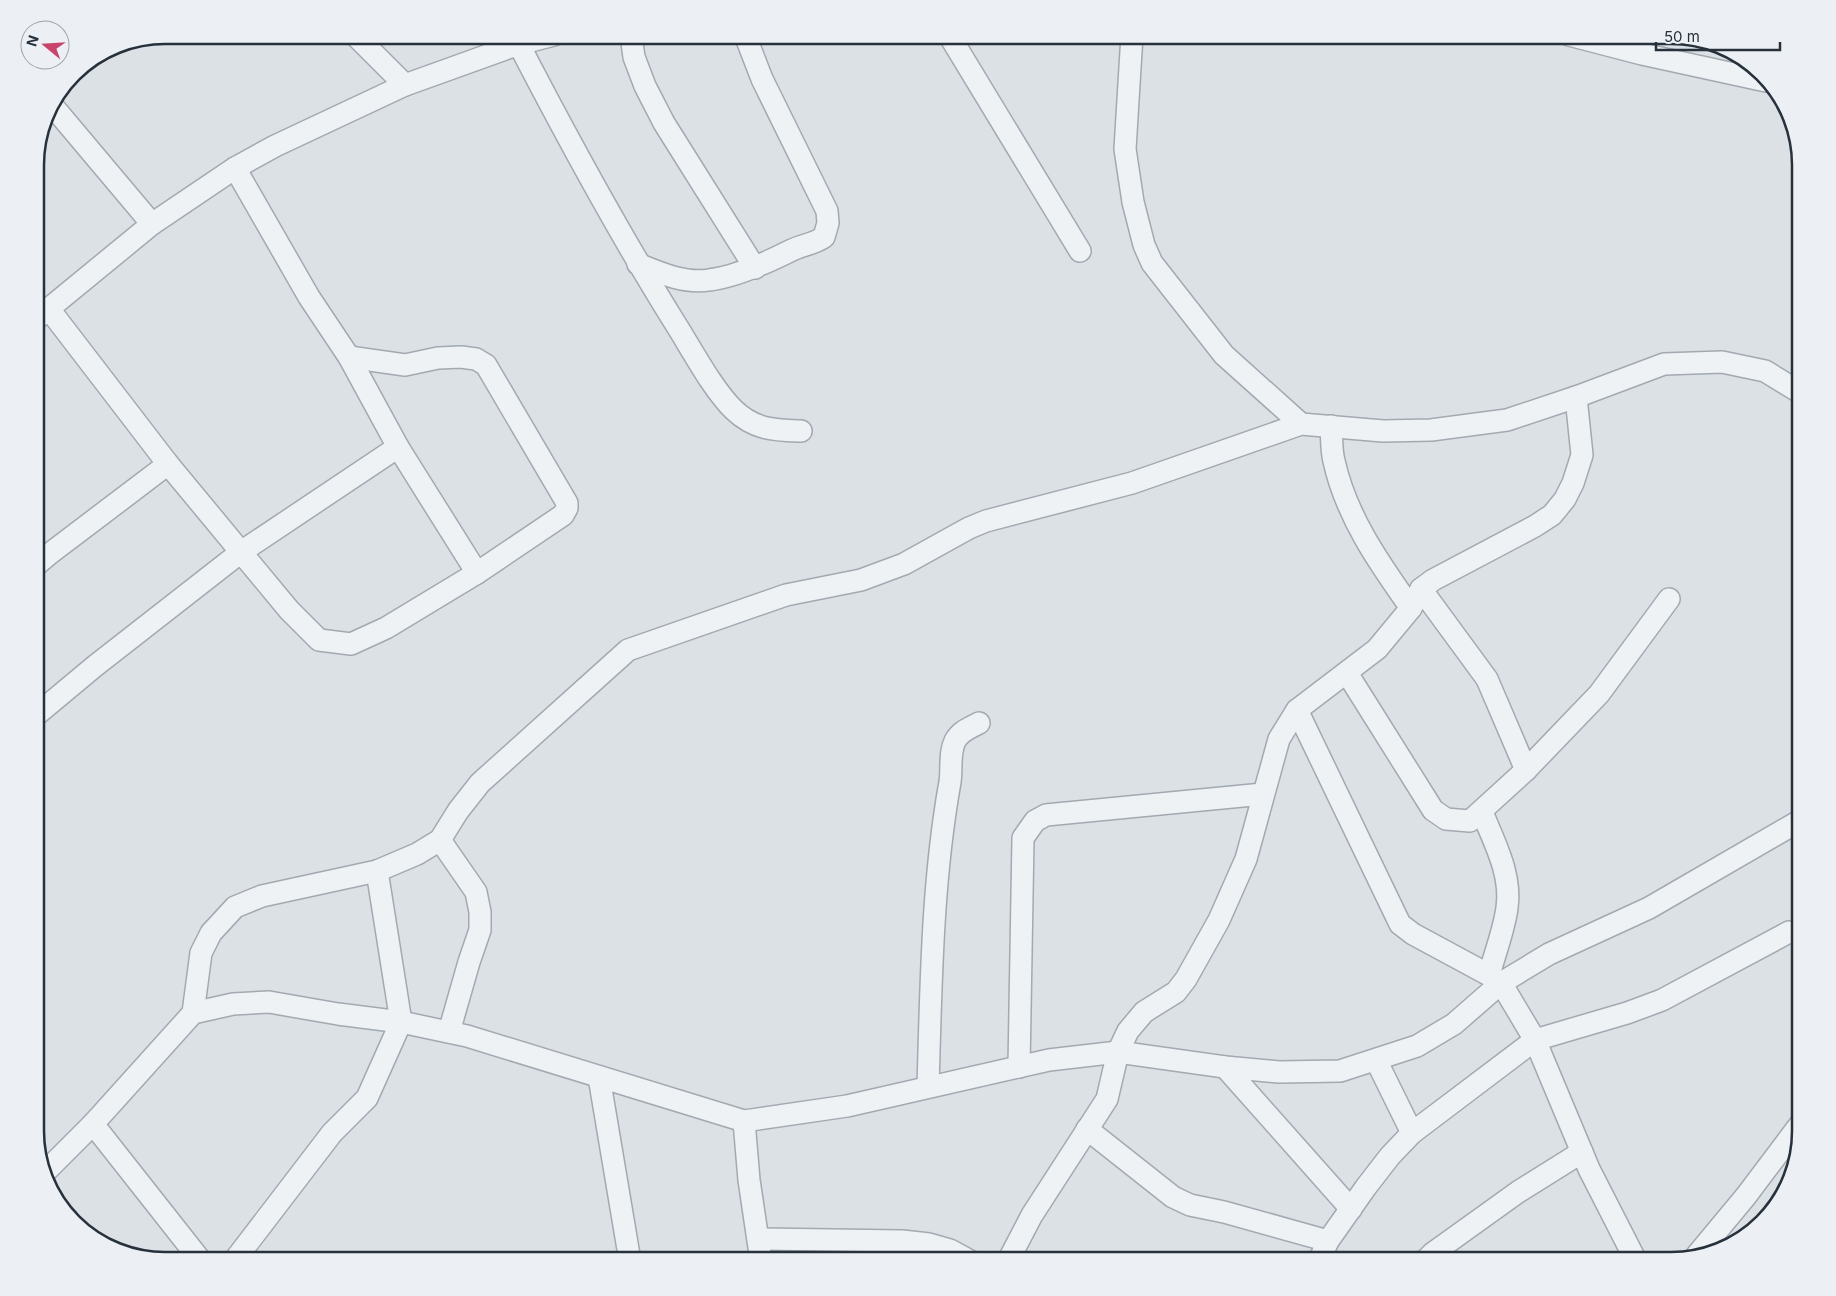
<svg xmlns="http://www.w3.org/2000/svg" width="1836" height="1296" font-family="Inter,sans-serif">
  <rect width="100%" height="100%" fill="#dce1e6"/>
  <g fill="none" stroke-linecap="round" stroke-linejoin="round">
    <defs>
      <g id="minor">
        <polyline points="355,35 405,85"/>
        <path d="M514,35c50,97 103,195 161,288 16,25 38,67 59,87 21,20 40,20 67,21"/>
        <polyline points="631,35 634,57 645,86 664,123 755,268"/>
        <polyline points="949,35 1080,251"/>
        <polyline points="1132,35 1125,149 1133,202 1144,245 1152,263 1224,355 1301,424"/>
        <polyline points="1569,35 1642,54 1766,81"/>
        <polyline points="51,104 152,224"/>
        <polyline points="235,168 309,297 349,357 398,447 477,573"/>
        <path d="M638,264c22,9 47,20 71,16 27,-3 59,-18 83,-30 12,-6 20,-5 32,-13l4,-14 -1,-12 -65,-132 -17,-44"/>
        <polyline points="49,309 168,464 289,610 319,640 351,644 386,628 477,573 563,515 567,508 567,503 486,365 476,359 461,357 438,358 405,365 349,357"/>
        <polyline points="35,320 152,224 235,168 275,146 405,85 519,44 554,35"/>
        <path d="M1331,426c1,12 0,24 3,35 12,55 45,102 77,147"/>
        <polyline points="35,566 48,555 168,464"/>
        <polyline points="1421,589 1487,679 1526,770"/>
        <polyline points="1347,673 1433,810 1446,819 1470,821 1526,770 1599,694 1669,599"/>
        <polyline points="1297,710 1400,924 1413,934 1489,975 1501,983 1535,1040 1589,1169 1636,1261"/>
        <polyline points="35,716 95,666 241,552 398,447"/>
        <path d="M1482,812c12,30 30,62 25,96 -3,22 -12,45 -18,67"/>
        <polyline points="440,840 476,892 480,912 480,930 469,962 449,1032"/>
        <polyline points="193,1013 201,953 211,933 235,907 262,896 377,871 417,854 440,840 458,811 480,783 628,650 786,595 861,580 904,564 969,528 986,521 1132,483 1301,424 1383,431 1431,430 1507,420 1576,397 1664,364 1722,362 1765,371 1801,393"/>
        <polyline points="1376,1060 1412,1133"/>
        <polyline points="1019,1067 1023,838 1035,821 1046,815 1263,794"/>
        <polyline points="1225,1067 1351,1209"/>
        <polyline points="599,1077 630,1261"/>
        <path d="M928,1087c3,-101 4,-205 22,-305 2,-13 -1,-29 5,-41 5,-10 15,-13 24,-18"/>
        <polyline points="744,1121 749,1180 761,1261"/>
        <polyline points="93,1124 201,1261"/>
        <polyline points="1087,1129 1173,1197 1190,1205 1224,1212 1328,1241"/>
        <polyline points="45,1172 93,1124 193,1013 233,1004 269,1002 338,1014 401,1022 467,1036 744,1121 847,1106 1049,1060 1118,1052 1225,1067 1279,1072 1340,1071 1417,1046 1454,1024 1501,983 1549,954 1649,908 1801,820"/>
        <polyline points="758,1239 902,1241 929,1244 950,1250 970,1261"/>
        <polyline points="1697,1255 1746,1196 1801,1123"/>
        <polyline points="234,1261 332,1133 367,1098 401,1022 377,871"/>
        <polyline points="1008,1261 1032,1215 1107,1099 1118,1052 1128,1031 1144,1012 1176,992 1186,979 1219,920 1246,859 1279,739 1297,710 1377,649 1411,608 1421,589 1433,580 1535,526 1552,515 1565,499 1573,483 1582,455 1576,397"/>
        <polyline points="1319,1261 1328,1241 1366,1187 1390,1156 1412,1133 1535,1040 1627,1013 1662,1000 1789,932"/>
        <polyline points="1425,1261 1433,1253 1518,1192 1582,1152"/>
      </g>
    </defs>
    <use href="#minor" stroke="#a2a9b0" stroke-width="24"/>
    <use href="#minor" stroke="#eff2f5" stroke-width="21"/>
  </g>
  <path d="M0 0H1836V1296H0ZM165 44H1671A121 121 0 0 1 1792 165V1131A121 121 0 0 1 1671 1252H165A121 121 0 0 1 44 1131V165A121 121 0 0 1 165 44Z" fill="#ecf0f4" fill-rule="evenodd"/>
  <path fill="none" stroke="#27313c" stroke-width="2.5" d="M165 44H1671A121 121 0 0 1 1792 165V1131A121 121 0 0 1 1671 1252H165A121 121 0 0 1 44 1131V165A121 121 0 0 1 165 44Z"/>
  <g transform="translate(45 45) rotate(288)"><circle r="24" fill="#ecf0f4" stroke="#9da4aa"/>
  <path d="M0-4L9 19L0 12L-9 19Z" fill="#c9446a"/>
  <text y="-8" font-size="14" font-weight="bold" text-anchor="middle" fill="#27313c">N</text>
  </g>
  <path d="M1656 42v8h124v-8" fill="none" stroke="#27313c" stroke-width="2.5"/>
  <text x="1664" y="42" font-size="15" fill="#27313c" stroke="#ecf0f4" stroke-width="4" paint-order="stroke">50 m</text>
</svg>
